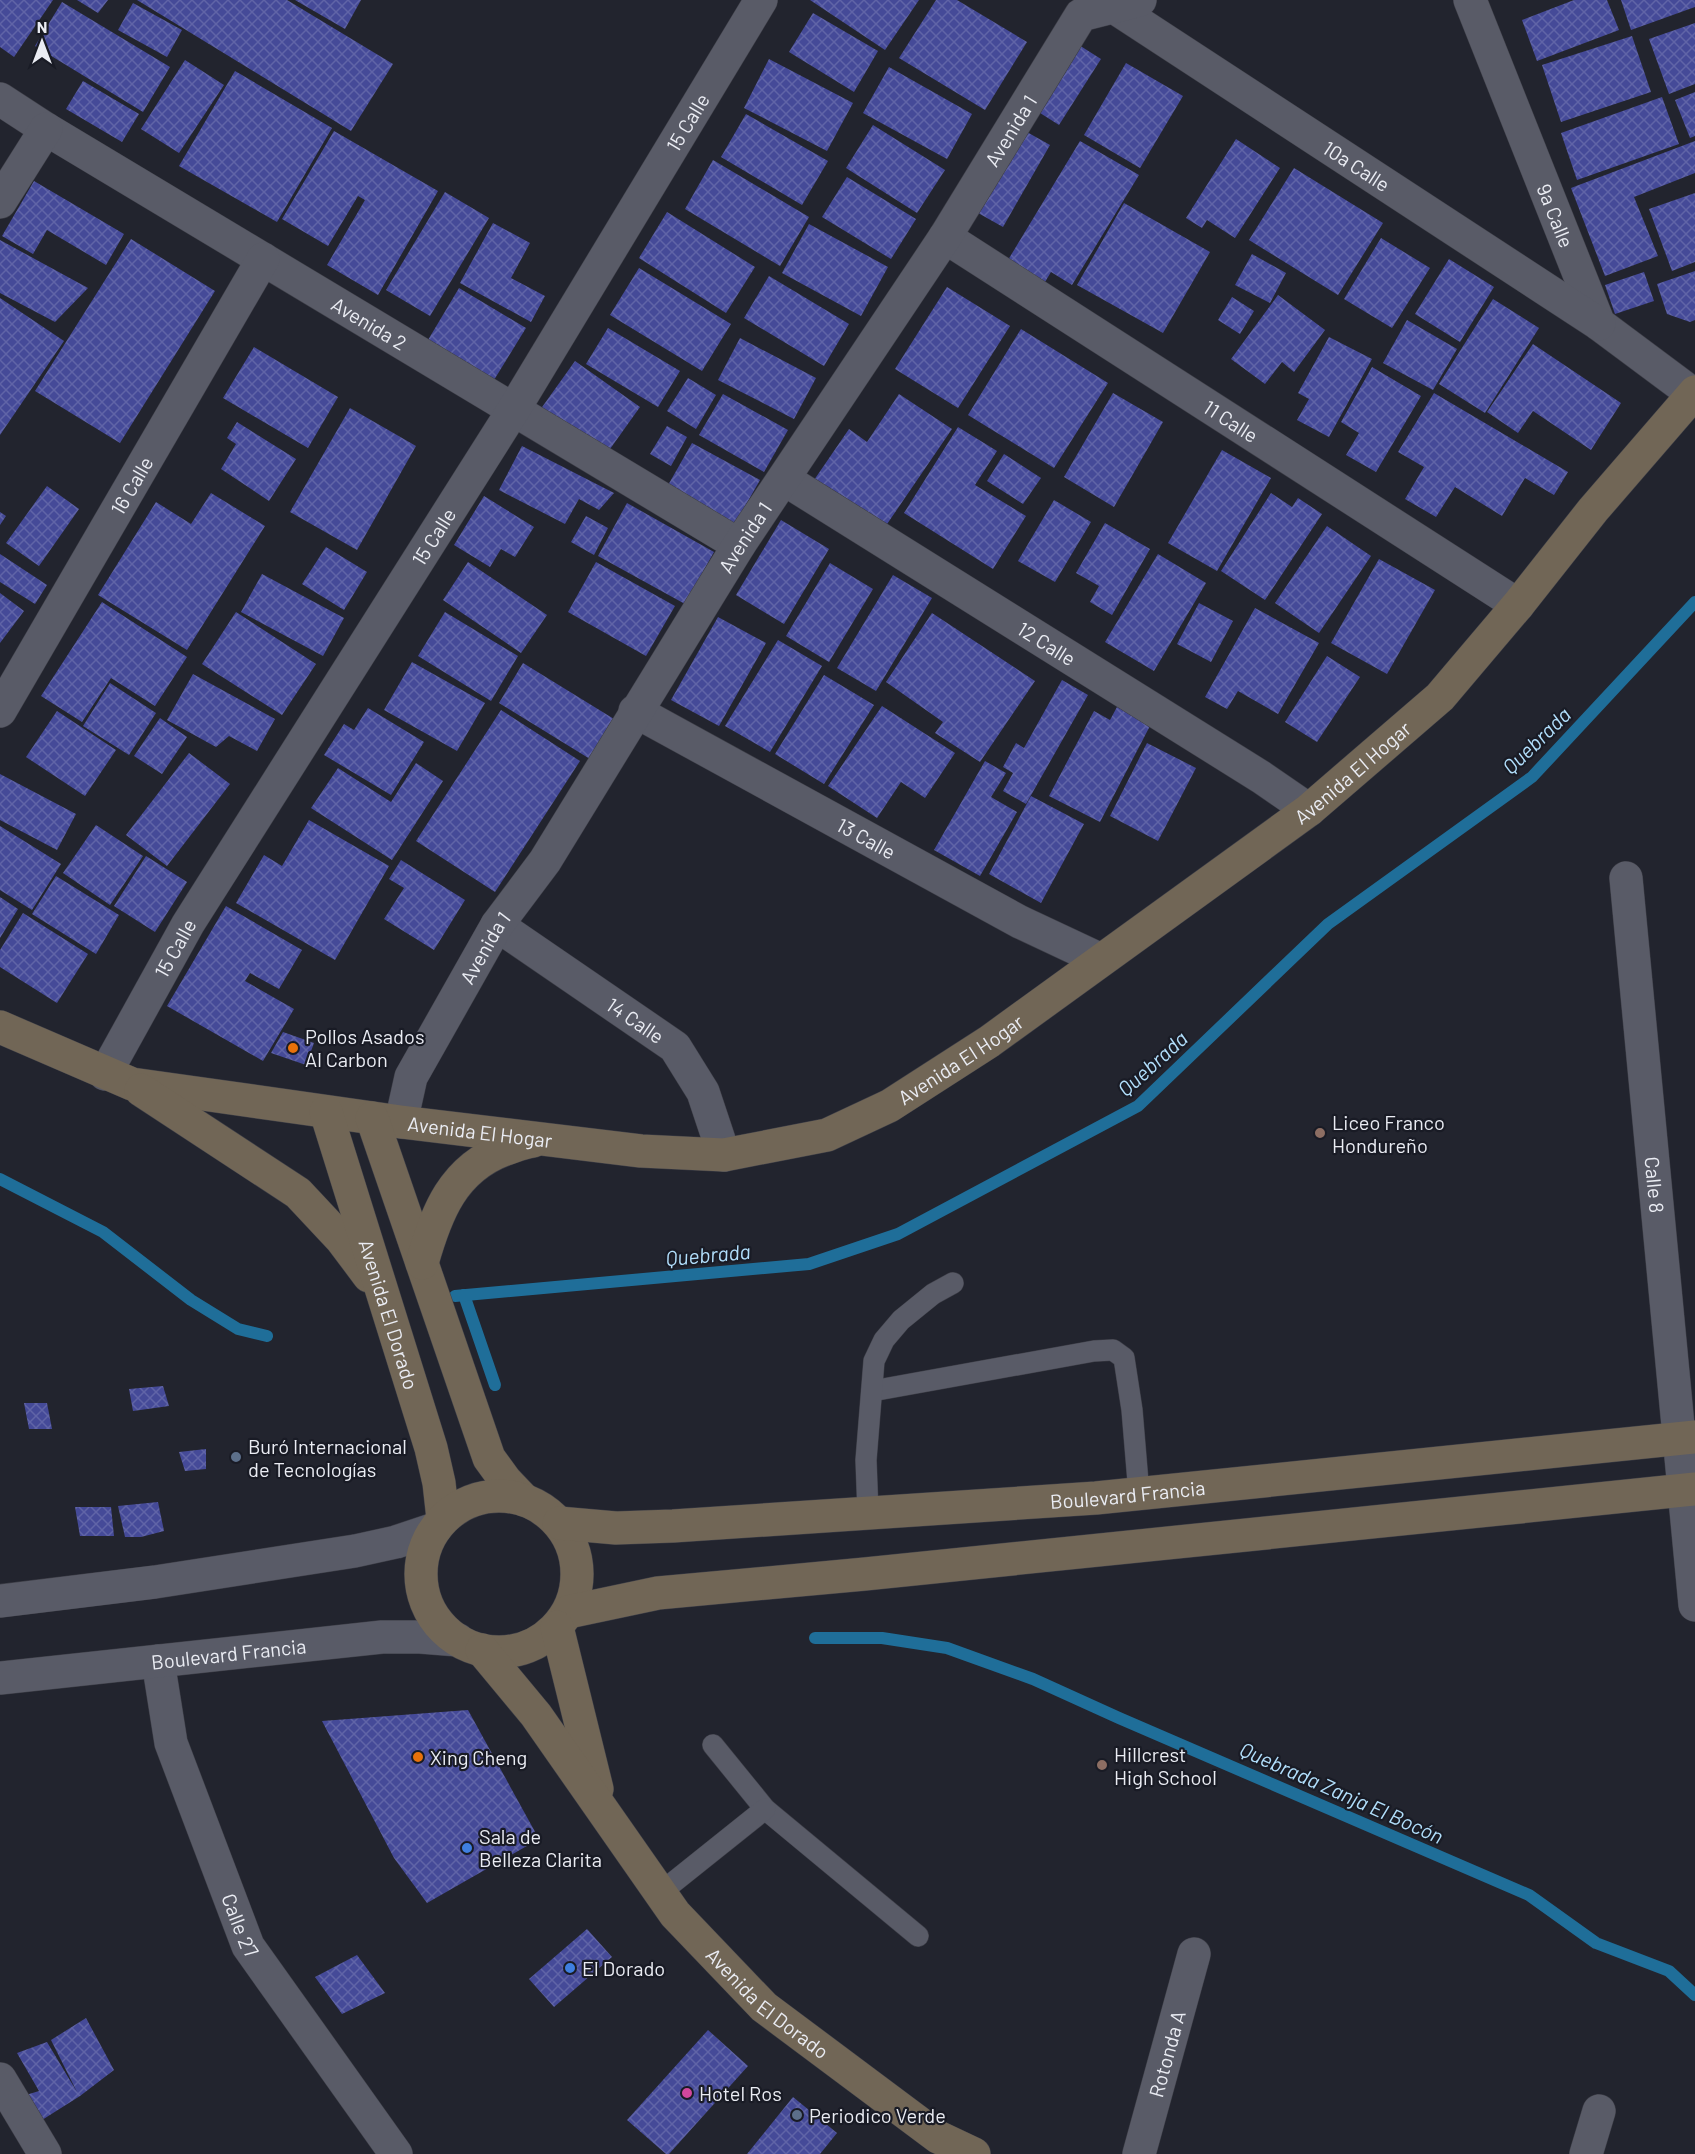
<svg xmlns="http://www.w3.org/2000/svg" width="1695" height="2154" font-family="Barlow,sans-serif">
  <defs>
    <pattern id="building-cross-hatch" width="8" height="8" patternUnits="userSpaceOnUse" patternTransform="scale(1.5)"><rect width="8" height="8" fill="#454a98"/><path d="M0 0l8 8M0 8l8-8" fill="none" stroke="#6064a7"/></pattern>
  </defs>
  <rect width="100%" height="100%" fill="#22242e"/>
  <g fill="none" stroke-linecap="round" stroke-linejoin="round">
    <g stroke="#1f6e99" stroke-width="12">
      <polyline points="0,1179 103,1232 191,1300 238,1329 267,1336"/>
      <polyline points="464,1295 495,1385"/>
      <polyline points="455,1296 809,1264 898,1234 1138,1106 1328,924 1532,777 1695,602"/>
      <polyline points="815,1638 882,1638 947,1648 1033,1679 1119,1718 1529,1895 1596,1943 1669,1971 1695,1995"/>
    </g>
  </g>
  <g fill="url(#building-cross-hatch)">
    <polygon points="0,0 53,0 14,57 0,47"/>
    <polygon points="77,0 108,0 98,13"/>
    <polygon points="137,0 287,0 393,64 351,131"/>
    <polygon points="295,0 361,0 345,29"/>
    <polygon points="810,0 919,0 885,50"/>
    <polygon points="936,0 957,0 1027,42 985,110 899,58"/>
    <polygon points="1574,0 1607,0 1619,30 1537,61 1522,20"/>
    <polygon points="1621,0 1695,0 1695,7 1631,30"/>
    <polygon points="62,2 170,67 143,112 35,46"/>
    <polygon points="133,3 182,30 167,57 118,30"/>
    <polygon points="813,13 878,51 854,92 789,52"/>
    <polygon points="1695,23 1695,84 1669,94 1649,39"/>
    <polygon points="1632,36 1651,92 1561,122 1542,65"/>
    <polygon points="1071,40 1101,59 1059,125 1029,106"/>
    <polygon points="769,59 853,103 827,151 744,108"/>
    <polygon points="185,60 224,85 179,153 141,129"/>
    <polygon points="1126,63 1183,96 1140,168 1084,135"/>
    <polygon points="889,67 972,114 947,159 863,113"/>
    <polygon points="235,71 332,128 277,222 179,166"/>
    <polygon points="83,81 139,114 122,142 66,109"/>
    <polygon points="1695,92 1695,136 1690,138 1675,100"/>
    <polygon points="1662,97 1679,144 1577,180 1561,133"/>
    <polygon points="746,114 828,161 802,205 721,157"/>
    <polygon points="873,125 945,170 917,213 846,168"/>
    <polygon points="1018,127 1050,145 1003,227 971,209"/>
    <polygon points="334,131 438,191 378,295 327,265 365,200 358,196 328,246 282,219"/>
    <polygon points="1236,139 1280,168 1235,238 1207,220 1202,228 1186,218"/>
    <polygon points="1080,141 1139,175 1072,285 1051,272 1045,282 1008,260"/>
    <polygon points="1695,141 1695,173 1634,197 1658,256 1605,276 1571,188"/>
    <polygon points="713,160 809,217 780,266 685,209"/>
    <polygon points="1294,168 1383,223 1338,295 1249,240"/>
    <polygon points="847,177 916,219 891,259 822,217"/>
    <polygon points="34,181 124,234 106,265 47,230 33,254 2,236"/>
    <polygon points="445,192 489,218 430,316 386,290"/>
    <polygon points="1695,193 1695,262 1672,271 1649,209"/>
    <polygon points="1124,203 1210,252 1163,333 1077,285"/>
    <polygon points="667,212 755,267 726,313 639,258"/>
    <polygon points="493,223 530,243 511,278 545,296 531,322 460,283"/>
    <polygon points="809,224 888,267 861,316 782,273"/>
    <polygon points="1381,238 1430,268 1392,328 1344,299"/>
    <polygon points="131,239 215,291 120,443 35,391"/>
    <polygon points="0,240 88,288 55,322 0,293"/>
    <polygon points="1252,254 1286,273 1270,303 1235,285"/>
    <polygon points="1449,259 1494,287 1460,342 1415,314"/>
    <polygon points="639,268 731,324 702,371 610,315"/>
    <polygon points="1695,271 1695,320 1690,322 1667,314 1657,284"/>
    <polygon points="1644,272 1654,301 1615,314 1605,285"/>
    <polygon points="769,276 849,324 824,366 744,318"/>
    <polygon points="947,287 1010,326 958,408 895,369"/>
    <polygon points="459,288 526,328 494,380 428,340"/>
    <polygon points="1278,295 1325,330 1294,372 1282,362 1265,384 1231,359"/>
    <polygon points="1232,297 1254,311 1240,334 1218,320"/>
    <polygon points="0,298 64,341 0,435"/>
    <polygon points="1493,299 1539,328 1485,413 1439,384"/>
    <polygon points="1407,320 1457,349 1433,390 1383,363"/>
    <polygon points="608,328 680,371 658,407 586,364"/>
    <polygon points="1021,329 1108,383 1054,468 968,415"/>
    <polygon points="1329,337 1372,359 1329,437 1297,420 1309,399 1298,393"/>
    <polygon points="740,338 816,378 794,419 718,380"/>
    <polygon points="1533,344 1621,403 1591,450 1533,411 1518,433 1487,412"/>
    <polygon points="254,347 338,397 308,448 223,398"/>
    <polygon points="575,361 640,407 605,456 540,410"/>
    <polygon points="1372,367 1421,396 1376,472 1346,455 1359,433 1341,422"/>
    <polygon points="688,378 716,395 696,429 667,411"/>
    <polygon points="1113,393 1163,422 1114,507 1064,477"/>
    <polygon points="1434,393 1568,472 1554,495 1525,478 1502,516 1455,487 1436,517 1405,499 1424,467 1398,452"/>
    <polygon points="723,394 788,430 764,472 699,435"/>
    <polygon points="899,394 952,429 883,530 812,483 849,429 867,442"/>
    <polygon points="350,408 416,446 357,550 290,512"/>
    <polygon points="237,422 296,459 269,501 221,469 236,444 227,438"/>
    <polygon points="667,426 687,437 671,466 650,454"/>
    <polygon points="958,427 997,451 975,485 1026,516 993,569 904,513"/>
    <polygon points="692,443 760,480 735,524 667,487"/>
    <polygon points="522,446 614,493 599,510 579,499 565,524 499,490"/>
    <polygon points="1222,450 1271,478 1217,571 1168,543"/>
    <polygon points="1004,454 1041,478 1023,504 987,481"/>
    <polygon points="47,486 79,509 39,566 6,543"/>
    <polygon points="211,493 265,526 187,650 98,595 156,502 191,524"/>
    <polygon points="1271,493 1292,507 1298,498 1322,514 1265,600 1221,571"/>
    <polygon points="484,496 534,527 515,557 501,549 490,567 454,545"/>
    <polygon points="1054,500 1091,522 1055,582 1018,561"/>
    <polygon points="627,503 714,552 685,604 598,556"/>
    <polygon points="0,512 6,516 0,525"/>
    <polygon points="586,516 608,528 594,555 571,542"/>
    <polygon points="781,520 829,549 784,624 736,595"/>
    <polygon points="1105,523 1150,549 1112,615 1090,602 1099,586 1076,573"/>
    <polygon points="1327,526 1371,556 1319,633 1275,603"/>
    <polygon points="326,547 367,572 344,610 302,584"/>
    <polygon points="0,554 47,585 35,604 0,582"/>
    <polygon points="1158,554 1206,583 1154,671 1105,642"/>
    <polygon points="1379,559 1435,590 1387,674 1331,643"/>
    <polygon points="468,562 547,615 521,653 443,600"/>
    <polygon points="596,562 675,606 646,656 568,612"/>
    <polygon points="830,563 873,589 829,662 786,636"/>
    <polygon points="262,574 344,618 323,656 241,612"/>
    <polygon points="893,575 932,598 876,691 837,668"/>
    <polygon points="0,593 24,611 0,643"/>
    <polygon points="102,602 187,657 155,706 111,678 82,722 41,696"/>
    <polygon points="1199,603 1233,621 1211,662 1177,644"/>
    <polygon points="1255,608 1319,643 1278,714 1238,691 1227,709 1205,697"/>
    <polygon points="236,612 316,664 282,715 202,664"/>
    <polygon points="445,612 518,656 491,701 418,656"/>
    <polygon points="932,613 1035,681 980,762 935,733 943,722 886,682"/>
    <polygon points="718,617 766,643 719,726 671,700"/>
    <polygon points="778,640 822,666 770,752 725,726"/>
    <polygon points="1327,656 1360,677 1317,742 1285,722"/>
    <polygon points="412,662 485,703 457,751 384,710"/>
    <polygon points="523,663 614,719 590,759 499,703"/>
    <polygon points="193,674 275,719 257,751 229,736 216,747 167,720"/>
    <polygon points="824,675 874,705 824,784 775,754"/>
    <polygon points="1062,680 1088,695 1026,804 1003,791 1013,773 1003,767 1016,743 1024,748"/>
    <polygon points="110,683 156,713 129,755 83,726"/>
    <polygon points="882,706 955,753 925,798 901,782 877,818 828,786"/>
    <polygon points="1117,707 1151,724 1100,822 1049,796 1094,711 1110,720"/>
    <polygon points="368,708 424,742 391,795 324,755 344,724 354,730"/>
    <polygon points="501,710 580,761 495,892 416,841"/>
    <polygon points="57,711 116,750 85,796 26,757"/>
    <polygon points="160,718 187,737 162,774 134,756"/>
    <polygon points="1147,743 1196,768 1158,841 1110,816"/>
    <polygon points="189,753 230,784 167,866 126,835"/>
    <polygon points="985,761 1006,773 991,797 1017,812 980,876 934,850"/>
    <polygon points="416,763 443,781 392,860 311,808 338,768 391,802"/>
    <polygon points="0,774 76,814 57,850 0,820"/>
    <polygon points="1031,796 1084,824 1041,903 989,874"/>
    <polygon points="309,820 389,866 335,960 236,903 264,855 282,866"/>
    <polygon points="96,825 143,856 110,905 63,873"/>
    <polygon points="0,826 61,864 32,910 0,890"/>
    <polygon points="146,856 187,882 155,932 114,906"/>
    <polygon points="401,860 465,900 434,950 384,919 404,888 389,879"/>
    <polygon points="56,876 119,915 96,954 32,914"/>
    <polygon points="0,897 18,909 0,938"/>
    <polygon points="226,906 302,950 279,989 250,973 245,981 294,1009 263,1061 167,1006"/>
    <polygon points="23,913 88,954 57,1003 0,967 0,950"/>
    <polygon points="283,1032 314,1043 306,1065 271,1053"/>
    <polygon points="163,1386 169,1406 133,1411 129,1389"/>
    <polygon points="24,1403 47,1403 52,1429 29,1429"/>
    <polygon points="206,1449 206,1469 185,1471 179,1452"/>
    <polygon points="158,1502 164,1531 141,1537 125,1537 118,1506"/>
    <polygon points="75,1507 111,1507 114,1536 80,1536"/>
    <polygon points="468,1710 539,1839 427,1903 394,1858 322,1721"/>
    <polygon points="587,1929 612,1957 554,2007 529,1979"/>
    <polygon points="357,1955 385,1993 342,2014 315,1977"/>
    <polygon points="86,2018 114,2070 80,2096 42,2120 26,2095 39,2091 17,2053 47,2042 77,2092 51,2040"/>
    <polygon points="708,2030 748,2066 669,2154 666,2154 627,2120"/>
    <polygon points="793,2097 837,2133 820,2154 747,2154"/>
  </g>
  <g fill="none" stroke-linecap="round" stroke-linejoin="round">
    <defs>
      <g id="lane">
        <polyline points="872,1391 1094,1351 1113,1350 1124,1358 1132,1410 1139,1494"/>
        <polyline points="868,1513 866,1460 874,1361 884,1340 901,1320 933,1294 953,1283"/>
        <polyline points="713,1745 765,1809 918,1936"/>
        <polyline points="660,1893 765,1809"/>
      </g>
      <g id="street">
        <path id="s1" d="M1470,0l129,324 94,70"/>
        <path id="s2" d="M1114,7l485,317"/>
        <path id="s3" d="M0,99l46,30 693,416"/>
        <polyline points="0,202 46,129"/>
        <path id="s4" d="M945,237l573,368"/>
        <path id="s5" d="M784,479l477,298 48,33"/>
        <path id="s6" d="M0,711l263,-452"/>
        <path id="s7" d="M635,711l385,211 81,38"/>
        <path id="s8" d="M1626,878l69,727"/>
        <path id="s9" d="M497,925l178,122 28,45 21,63"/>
        <path id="s10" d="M105,1074l83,-150 326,-515 247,-409"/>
        <path id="s11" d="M401,1122l10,-45 86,-152 48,-64 194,-316 206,-308 136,-222 59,-15"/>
        <polyline points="0,1601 155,1582 355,1551 396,1542 435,1529"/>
        <path id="s12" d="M158,1661l13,82 77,203 148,208"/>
        <path id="s13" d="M0,1678l382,-41h38l38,3"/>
        <polyline points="0,2079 45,2154"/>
        <path id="s14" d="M1139,2154l55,-200"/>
        <polyline points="1586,2154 1599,2111"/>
      </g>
      <g id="secondary">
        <path id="s15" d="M0,1027l132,57 269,38 240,29 83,4 103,-20 62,-29 101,-65 319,-231 131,-113 78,-92 75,-95 102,-118"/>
        <polyline points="141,1090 298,1193 342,1240 369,1276"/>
        <path id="s16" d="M326,1112l105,336 8,35 4,36"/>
        <polyline points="372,1118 489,1458 505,1480 524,1500"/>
        <path d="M422,1263c14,-50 31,-95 84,-114 9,-3 18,-7 27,-8"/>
        <circle cx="499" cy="1574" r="78"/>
        <path id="s17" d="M559,1523l57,5 57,-2 423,-28 599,-61"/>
        <polyline points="568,1612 658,1593 865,1574 1695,1489"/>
        <polyline points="557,1627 597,1789"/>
        <path id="s18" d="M482,1650l54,65 139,199 89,93 174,130 36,17"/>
      </g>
    </defs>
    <use href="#lane" stroke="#3d3e47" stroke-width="22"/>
    <use href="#street" stroke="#3d3e47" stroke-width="34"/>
    <use href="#secondary" stroke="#3d3e47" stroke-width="34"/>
    <use href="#lane" stroke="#595b67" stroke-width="21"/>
    <use href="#street" stroke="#595b67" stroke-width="33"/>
    <use href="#secondary" stroke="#716656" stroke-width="33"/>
  </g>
  <g fill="#e8710a" stroke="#191b25" stroke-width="2">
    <circle cx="293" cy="1048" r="6"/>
    <circle cx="418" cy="1757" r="6"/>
  </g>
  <g fill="#8d6e63" stroke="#191b25" stroke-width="2">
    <circle cx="1320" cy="1133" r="6"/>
    <circle cx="1102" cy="1765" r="6"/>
  </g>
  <g fill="#5c6f8a" stroke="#191b25" stroke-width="2">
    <circle cx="236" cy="1457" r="6"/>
    <circle cx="797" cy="2115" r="6"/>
  </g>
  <g fill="#3f7fe0" stroke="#191b25" stroke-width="2">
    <circle cx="467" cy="1848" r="6"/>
    <circle cx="570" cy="1968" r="6"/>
  </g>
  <circle fill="#d1479c" stroke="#191b25" stroke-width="2" cx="687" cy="2093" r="6"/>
  <g text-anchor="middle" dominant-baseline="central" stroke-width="4.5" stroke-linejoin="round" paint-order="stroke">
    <g font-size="20" fill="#eaecf3" stroke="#191b25">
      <text stroke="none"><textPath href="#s10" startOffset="1116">15 Calle</textPath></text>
      <text stroke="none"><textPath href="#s11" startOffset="1167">Avenida 1</textPath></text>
      <text stroke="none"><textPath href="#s2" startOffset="290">10a Calle</textPath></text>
      <text stroke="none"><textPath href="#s1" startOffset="232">9a Calle</textPath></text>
      <text stroke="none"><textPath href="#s3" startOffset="432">Avenida 2</textPath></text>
      <text stroke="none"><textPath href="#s4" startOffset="340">11 Calle</textPath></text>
      <text stroke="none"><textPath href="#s6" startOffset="261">16 Calle</textPath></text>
      <text stroke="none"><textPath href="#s10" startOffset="630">15 Calle</textPath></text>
      <text stroke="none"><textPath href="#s11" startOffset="681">Avenida 1</textPath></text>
      <text stroke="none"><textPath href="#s5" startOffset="310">12 Calle</textPath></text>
      <text stroke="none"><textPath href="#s15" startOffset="1485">Avenida El Hogar</textPath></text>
      <text stroke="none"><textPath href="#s7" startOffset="264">13 Calle</textPath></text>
      <text stroke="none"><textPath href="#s11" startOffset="195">Avenida 1</textPath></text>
      <text stroke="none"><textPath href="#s10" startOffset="144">15 Calle</textPath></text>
      <text stroke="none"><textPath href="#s9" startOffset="168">14 Calle</textPath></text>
      <text stroke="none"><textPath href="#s15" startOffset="999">Avenida El Hogar</textPath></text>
      <text stroke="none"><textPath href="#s15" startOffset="495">Avenida El Hogar</textPath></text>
      <text stroke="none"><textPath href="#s8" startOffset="308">Calle 8</textPath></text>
      <text stroke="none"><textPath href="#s16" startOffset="212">Avenida El Dorado</textPath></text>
      <text stroke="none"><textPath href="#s17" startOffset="570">Boulevard Francia</textPath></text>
      <text stroke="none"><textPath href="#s13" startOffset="230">Boulevard Francia</textPath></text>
      <text stroke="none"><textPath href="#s12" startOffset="278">Calle 27</textPath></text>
      <text stroke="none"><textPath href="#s18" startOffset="456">Avenida El Dorado</textPath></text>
      <text stroke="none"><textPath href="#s14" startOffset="104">Rotonda A</textPath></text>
    </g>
    <g font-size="20" fill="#eaecf3" stroke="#191b25" text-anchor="start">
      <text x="305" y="1036">Pollos Asados<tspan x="305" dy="23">Al Carbon</tspan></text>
      <text x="1332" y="1122">Liceo Franco<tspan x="1332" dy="23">Hondureño</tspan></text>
      <text x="248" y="1446">Buró Internacional<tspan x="248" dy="23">de Tecnologías</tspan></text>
      <text x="1114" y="1754">Hillcrest<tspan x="1114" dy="23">High School</tspan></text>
      <text x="430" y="1757">Xing Cheng</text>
      <text x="479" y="1836">Sala de<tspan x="479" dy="23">Belleza Clarita</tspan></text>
      <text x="582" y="1968">El Dorado</text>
      <text x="699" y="2093">Hotel Ros</text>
      <text x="809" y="2115">Periodico Verde</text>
    </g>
    <g font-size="21" font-style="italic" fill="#b1defb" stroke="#191b25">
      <text transform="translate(1536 740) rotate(-44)">Quebrada</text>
      <text transform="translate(1152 1063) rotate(-42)">Quebrada</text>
      <text transform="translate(708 1254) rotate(-5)">Quebrada</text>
      <text transform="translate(1342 1792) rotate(24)">Quebrada Zanja El Bocón</text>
    </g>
  </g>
  <g transform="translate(42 42)" stroke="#191b25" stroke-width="4.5" paint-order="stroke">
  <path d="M0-4.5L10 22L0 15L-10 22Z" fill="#eaecf3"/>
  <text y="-9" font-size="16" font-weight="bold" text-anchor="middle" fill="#eaecf3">N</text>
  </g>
</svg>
